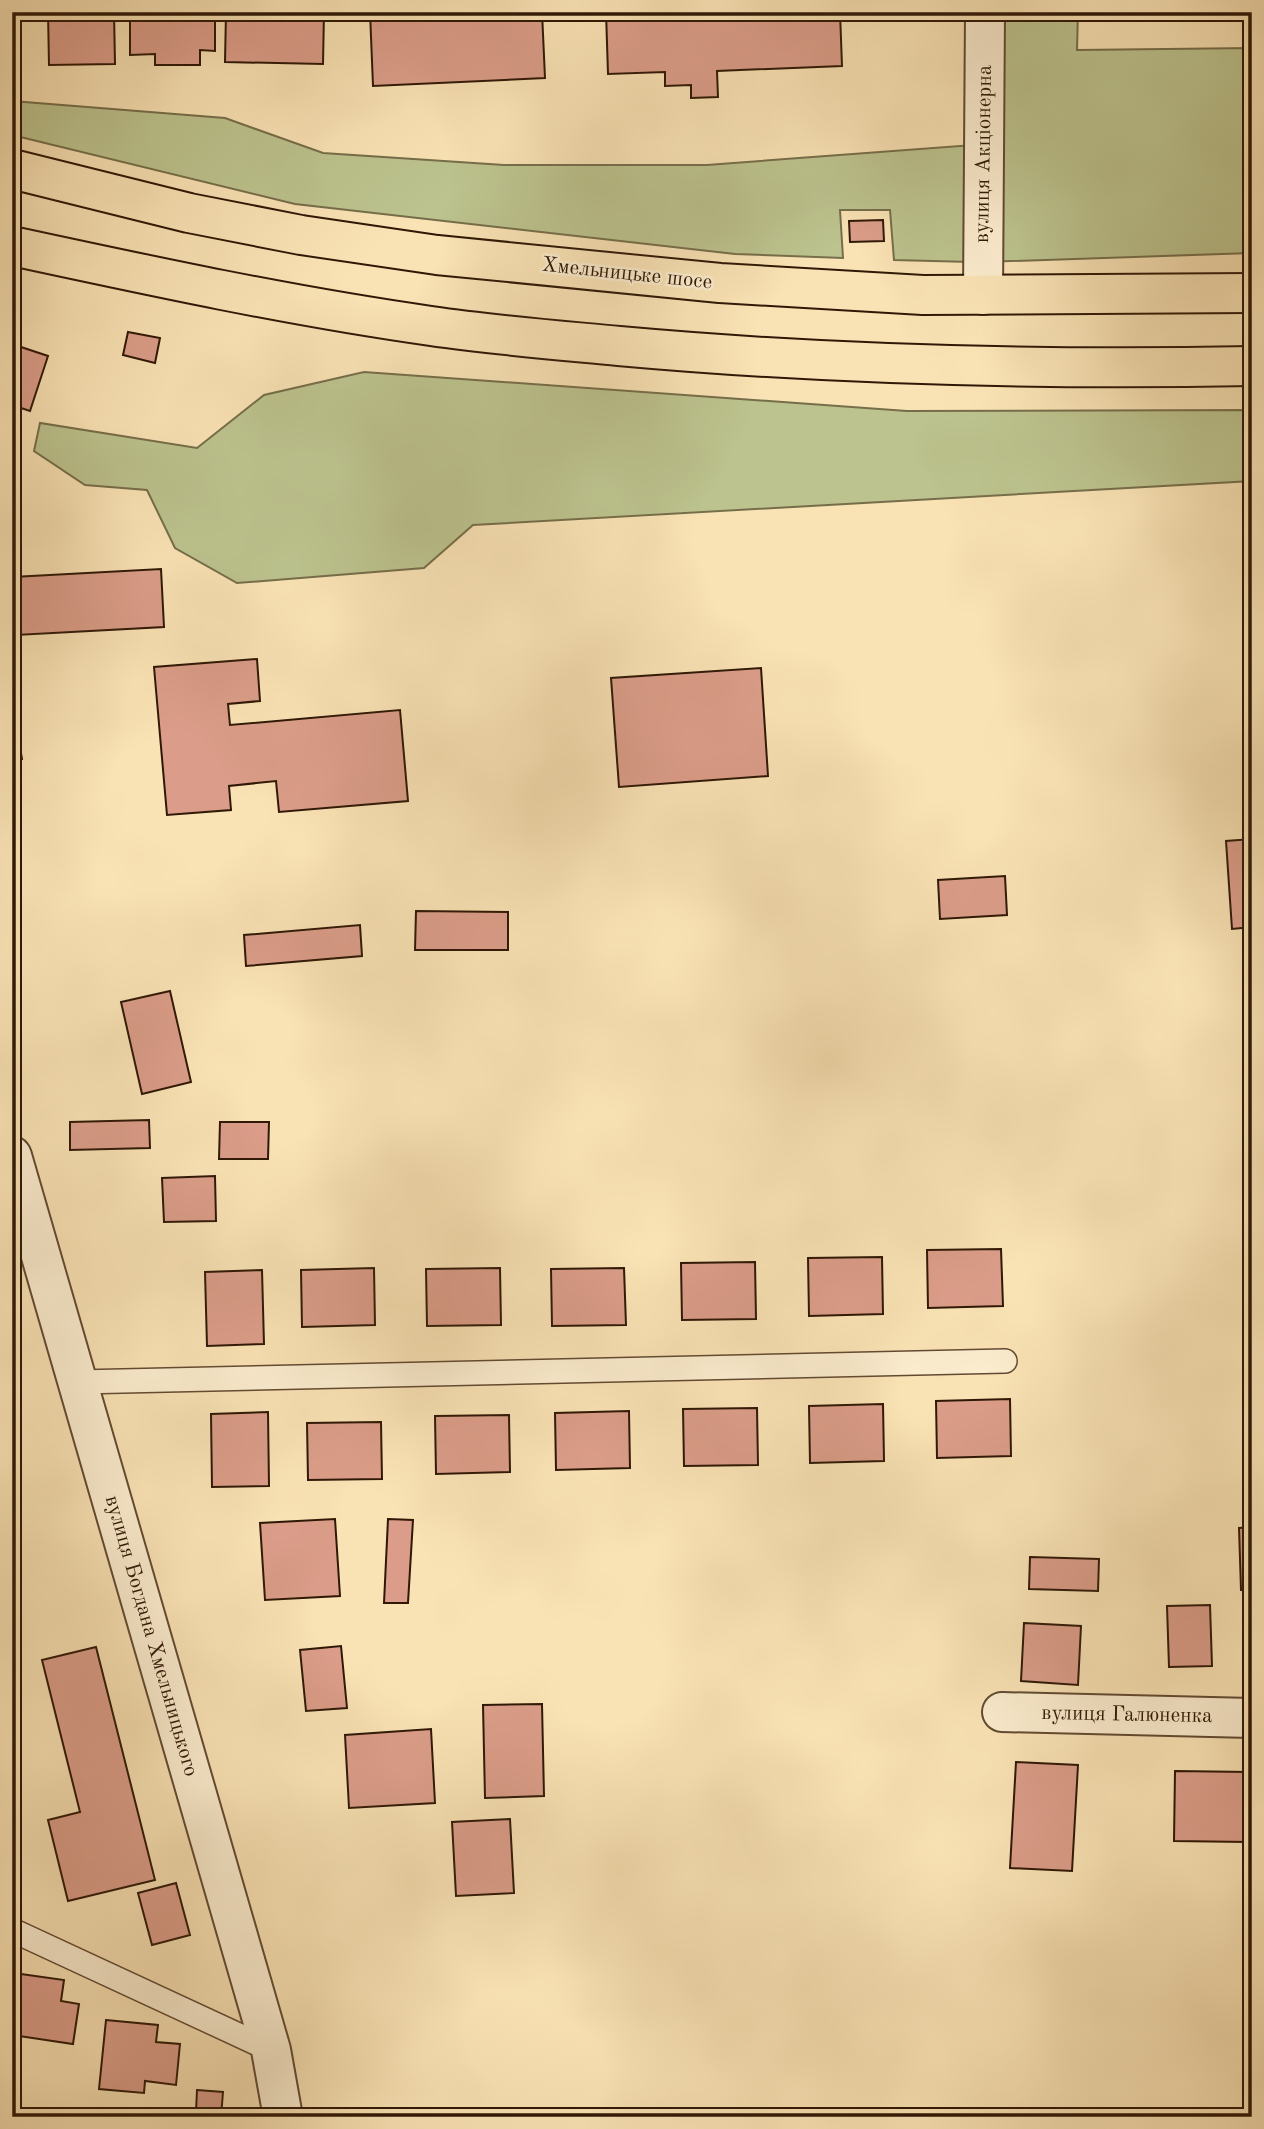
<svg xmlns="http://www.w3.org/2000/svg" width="1264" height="2129" font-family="'Old Standard TT',serif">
  <rect width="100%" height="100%" fill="#f9e2b4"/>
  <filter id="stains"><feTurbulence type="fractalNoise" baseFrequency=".00286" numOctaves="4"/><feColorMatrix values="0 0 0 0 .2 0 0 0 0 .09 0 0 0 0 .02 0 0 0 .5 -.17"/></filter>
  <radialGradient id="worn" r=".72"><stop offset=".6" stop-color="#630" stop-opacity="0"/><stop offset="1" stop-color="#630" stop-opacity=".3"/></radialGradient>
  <g fill="#bcc38e" stroke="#766e4a" stroke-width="2">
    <polygon points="985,12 1078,12 1077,50 1252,48 1252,253 983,262"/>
    <polygon points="12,101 225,118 323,153 504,165 707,165 973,145 971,262 894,260 890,210 840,210 843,258 735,254 295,204 12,135"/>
    <polygon points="364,372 907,411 1252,410 1252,481 473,525 424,568 237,583 175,548 147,490 85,485 34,451 40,423 197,448 264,395"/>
  </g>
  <g fill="#db9d89" stroke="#2f1806" stroke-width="2">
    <polygon points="48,12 114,12 115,64 49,65"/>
    <polygon points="226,12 324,12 323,64 225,62"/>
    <polygon points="370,12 542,12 545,78 373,86"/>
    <polygon points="606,12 840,12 842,66 717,71 718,97 691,98 691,85 665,86 665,72 608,74"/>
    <polygon points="130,13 215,13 215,51 200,50 200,65 155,65 155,54 130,55"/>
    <polygon points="883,220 884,241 850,242 849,221"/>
    <polygon points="128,332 160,338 155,363 123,355"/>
    <polygon points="12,344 48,356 30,411 12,405"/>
    <polygon points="161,569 164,627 16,635 13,577"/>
    <polygon points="12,570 18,683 12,683"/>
    <polygon points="257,659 260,701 228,704 230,725 400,710 408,801 279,812 276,781 229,786 231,810 167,815 154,667"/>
    <polygon points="761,668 768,776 619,787 611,678"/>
    <polygon points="12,700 22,759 12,761"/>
    <polygon points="1252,839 1252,927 1232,929 1226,841"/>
    <polygon points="1005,876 1007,915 940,919 938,880"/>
    <polygon points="416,911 508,912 508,950 415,950"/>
    <polygon points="360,925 362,956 246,966 244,935"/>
    <polygon points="170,991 191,1082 142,1094 121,1002"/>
    <polygon points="149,1120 150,1148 70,1150 70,1122"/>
    <polygon points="220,1122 269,1122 268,1159 219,1159"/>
    <polygon points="215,1176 216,1221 164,1222 162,1178"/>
    <polygon points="1001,1249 1003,1306 928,1308 927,1250"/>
    <polygon points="882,1257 883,1314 809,1316 808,1258"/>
    <polygon points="755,1262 756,1319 682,1320 681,1263"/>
    <polygon points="374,1268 375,1325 302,1327 301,1270"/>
    <polygon points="500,1268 501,1325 427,1326 426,1269"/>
    <polygon points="624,1268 626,1325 552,1326 551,1269"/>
    <polygon points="262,1270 264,1344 207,1346 205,1272"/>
    <polygon points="1010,1399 1011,1456 937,1458 936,1401"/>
    <polygon points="883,1404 884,1461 810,1463 809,1406"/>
    <polygon points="757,1408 758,1465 684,1466 683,1409"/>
    <polygon points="629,1411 630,1468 556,1470 555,1413"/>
    <polygon points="268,1412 269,1486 212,1487 211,1414"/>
    <polygon points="509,1415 510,1472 436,1474 435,1416"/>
    <polygon points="381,1422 382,1479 308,1480 307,1423"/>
    <polygon points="335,1519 340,1596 265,1600 260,1523"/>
    <polygon points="388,1519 413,1520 408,1603 384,1603"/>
    <polygon points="1252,1527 1252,1590 1241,1590 1239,1528"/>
    <polygon points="1030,1557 1099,1559 1098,1591 1029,1589"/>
    <polygon points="1210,1605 1212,1666 1169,1667 1167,1606"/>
    <polygon points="1024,1623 1081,1626 1078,1685 1021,1681"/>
    <polygon points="341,1646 347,1708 306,1711 300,1650"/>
    <polygon points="96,1647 155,1880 68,1901 48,1820 80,1812 42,1660"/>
    <polygon points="542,1704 544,1796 485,1798 483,1705"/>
    <polygon points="431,1729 435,1803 349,1808 345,1735"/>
    <polygon points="1016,1762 1078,1765 1072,1871 1010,1868"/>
    <polygon points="1175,1771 1248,1772 1247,1842 1174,1841"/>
    <polygon points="510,1819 514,1893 456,1896 452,1822"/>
    <polygon points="176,1883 190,1935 152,1945 138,1893"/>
    <polygon points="21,1974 64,1980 61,2001 79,2004 73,2044 12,2035"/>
    <polygon points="106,2020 158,2025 156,2042 180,2044 176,2085 145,2081 144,2093 99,2089"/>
    <polygon points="197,2090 223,2092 221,2117 170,2117 171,2110 196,2112"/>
  </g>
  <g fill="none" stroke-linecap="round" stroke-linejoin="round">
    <defs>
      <g id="service">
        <polyline points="78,1382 1005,1361"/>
        <polyline points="12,1930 271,2050"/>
      </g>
      <g id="minor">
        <polyline points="983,295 985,12"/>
        <polyline points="12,1156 271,2050 283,2117"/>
        <polyline points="1002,1712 1252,1718"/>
      </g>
      <g id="trunk">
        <polyline points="12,169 189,213 301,235 437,255 720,283 923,295 1252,293"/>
        <path d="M12,246c139,30 278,60 419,80 62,9 125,14 188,20 210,19 421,24 633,20"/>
      </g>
    </defs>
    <use href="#service" stroke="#624a32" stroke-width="26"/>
    <use href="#minor" stroke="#624a32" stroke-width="42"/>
    <use href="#trunk" stroke="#2f1806" stroke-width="42"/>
    <use href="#service" stroke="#fbecce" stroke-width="23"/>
    <use href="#minor" stroke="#fbecce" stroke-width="38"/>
    <use href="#trunk" stroke="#f9e2b4" stroke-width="38"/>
  </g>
  <g text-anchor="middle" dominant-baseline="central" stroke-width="5" stroke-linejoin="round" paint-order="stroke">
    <g font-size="21" fill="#2f1806" stroke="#fbecce">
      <text transform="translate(984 154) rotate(-89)">вулиця Акціонерна</text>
      <text transform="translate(627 274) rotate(6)">Хмельницьке шосе</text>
      <text transform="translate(151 1636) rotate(74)">вулиця Богдана Хмельницького</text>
      <text transform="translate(1127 1715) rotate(1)">вулиця Галюненка</text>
    </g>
  </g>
  <rect width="1264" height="2129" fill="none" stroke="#f9e2b4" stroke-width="42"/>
  <rect x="14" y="14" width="1236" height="2101" fill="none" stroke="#2f1806" stroke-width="3.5"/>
  <rect x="21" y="21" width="1222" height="2087" fill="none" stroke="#2f1806" stroke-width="2"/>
  <rect width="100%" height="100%" filter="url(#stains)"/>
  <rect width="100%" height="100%" fill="url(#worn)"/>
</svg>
